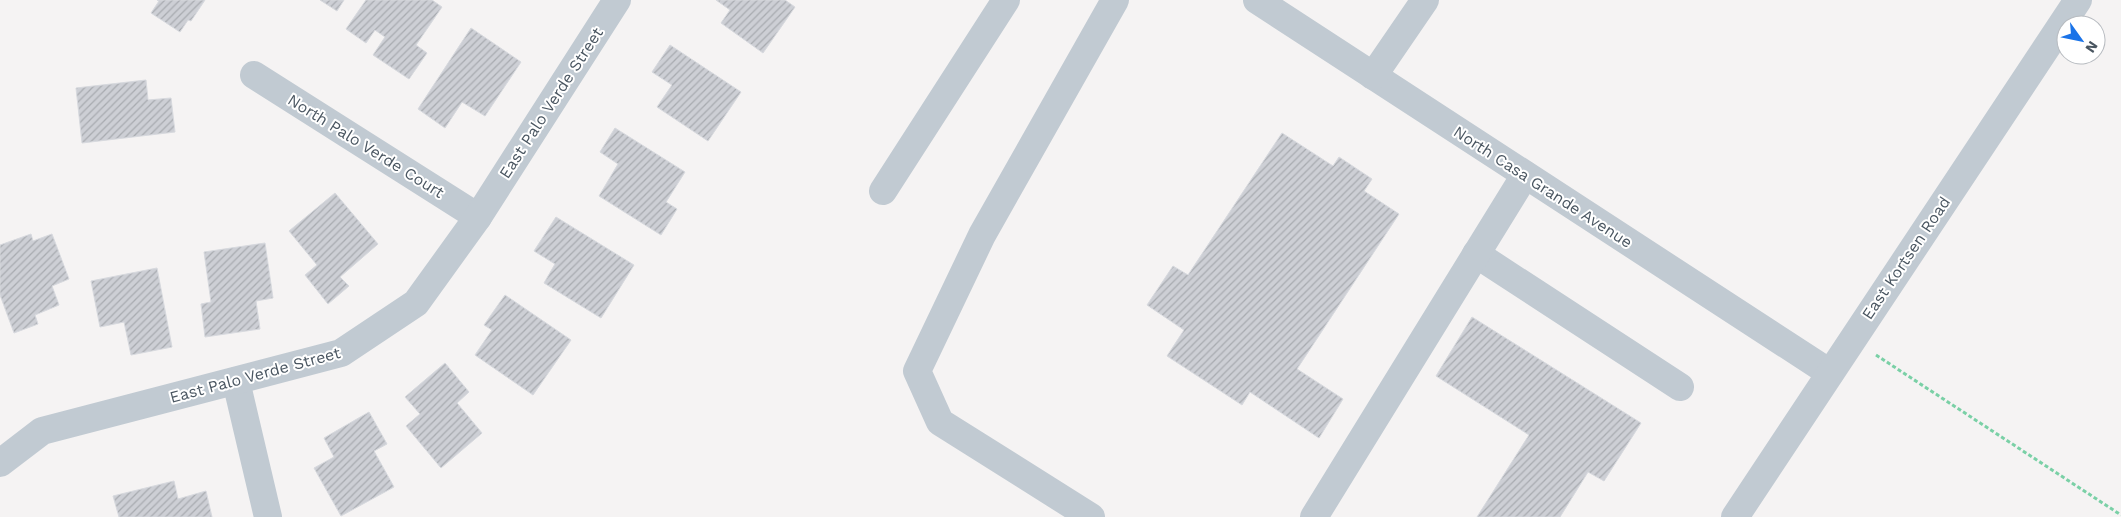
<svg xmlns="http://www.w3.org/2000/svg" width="2121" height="517" font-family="'Work Sans',sans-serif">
  <defs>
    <pattern id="building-hatch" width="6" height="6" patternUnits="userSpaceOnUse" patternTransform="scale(1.25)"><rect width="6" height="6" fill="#cdcfd5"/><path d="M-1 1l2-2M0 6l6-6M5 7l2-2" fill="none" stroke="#a8abb0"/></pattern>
  </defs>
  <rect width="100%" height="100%" fill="#f5f3f3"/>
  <g fill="url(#building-hatch)" stroke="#d7d9de">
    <polygon points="157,0 205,0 191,21 188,20 180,32 151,13 159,1"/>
    <polygon points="320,0 344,0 337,11"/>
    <polygon points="366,0 432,0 442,7 416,45 427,53 409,79 373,55 385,37 375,30 366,43 346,29"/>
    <polygon points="716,0 785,0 795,7 763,53 721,23 730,10"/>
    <polygon points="471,28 521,62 485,116 462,102 445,128 418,109"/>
    <polygon points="670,45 741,92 708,141 657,107 672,85 652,72"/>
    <polygon points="146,80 148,100 171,98 175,132 82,143 76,88"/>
    <polygon points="615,128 685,172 666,202 677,209 661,235 599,196 618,164 600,152"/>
    <polygon points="1282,133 1333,166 1339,157 1372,179 1364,191 1399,214 1297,369 1343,399 1319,438 1250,392 1242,405 1167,356 1184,330 1147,305 1173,266 1188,275"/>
    <polygon points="335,193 378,244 340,277 349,286 328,304 305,275 317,265 289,231"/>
    <polygon points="556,217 634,265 601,318 544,283 555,264 534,251"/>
    <polygon points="31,234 33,241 52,234 69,279 52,286 59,305 35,315 38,324 14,333 0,295 0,245"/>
    <polygon points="265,243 273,298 256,301 260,329 205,337 201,304 211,302 204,252"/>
    <polygon points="157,268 172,347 131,355 124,322 100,327 91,281"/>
    <polygon points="505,295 571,340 533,395 475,355 492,330 484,325"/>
    <polygon points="1472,317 1641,423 1604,481 1588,472 1560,517 1477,517 1529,435 1436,376"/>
    <polygon points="445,363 469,392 457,403 482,433 441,468 406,426 420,414 405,397"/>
    <polygon points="369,412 387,444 374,451 394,487 341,516 314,468 334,457 324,438"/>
    <polygon points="174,481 178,499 206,491 212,517 119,517 113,496"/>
  </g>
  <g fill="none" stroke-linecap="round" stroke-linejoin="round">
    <polyline stroke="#7ad0a6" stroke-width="3" stroke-dasharray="4 2.5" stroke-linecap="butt" points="1876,355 2121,515"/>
    <g stroke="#c1cad2" stroke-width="28">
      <polyline points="1257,0 1830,373"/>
      <polyline points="254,75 478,217"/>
      <polyline points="1373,76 1425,0"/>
      <polyline points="883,191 1006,0"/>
      <polyline points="1476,254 1680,387"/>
      <polyline points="236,381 268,517"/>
      <polyline points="0,463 42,431 341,353 416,303 478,217 617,0"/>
      <polyline points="1091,517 940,422 917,371 982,235 1115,0"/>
      <polyline points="1314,517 1525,175"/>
      <polyline points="1735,517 2078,0"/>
    </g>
  </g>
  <g text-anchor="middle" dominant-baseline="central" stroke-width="4" stroke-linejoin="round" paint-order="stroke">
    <g font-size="16" fill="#4a5661" stroke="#fff">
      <text transform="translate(551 103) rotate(-57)">East Palo Verde Street</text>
      <text transform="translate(366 146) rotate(32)">North Palo Verde Court</text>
      <text transform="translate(1543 187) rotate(33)">North Casa Grande Avenue</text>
      <text transform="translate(1906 258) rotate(-56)">East Kortsen Road</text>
      <text transform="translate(255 375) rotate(-15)">East Palo Verde Street</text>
    </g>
  </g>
  <g transform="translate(2081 40) rotate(123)"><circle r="24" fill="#ffffff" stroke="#b7bbc0"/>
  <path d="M0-4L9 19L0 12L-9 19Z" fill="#1a73e8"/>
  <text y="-8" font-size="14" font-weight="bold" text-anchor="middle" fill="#4a5661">N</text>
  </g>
</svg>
